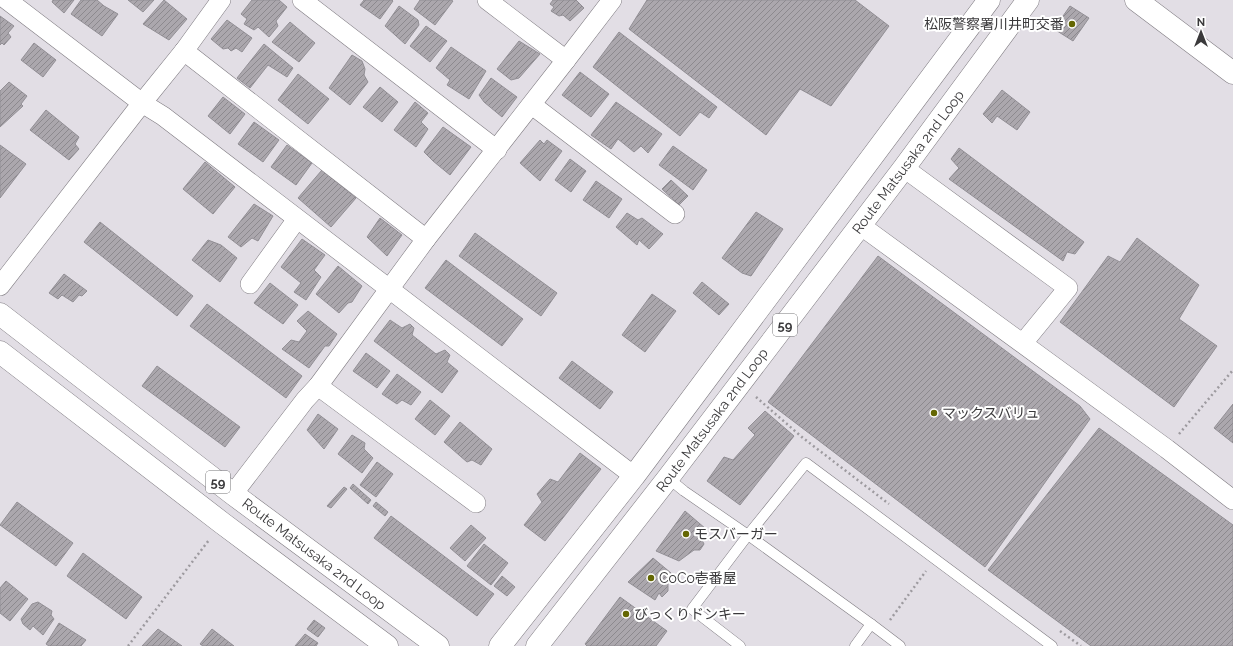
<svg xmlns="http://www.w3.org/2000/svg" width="1233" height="646" font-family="Raleway,'Noto Sans JP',sans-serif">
  <defs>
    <pattern id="building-hatch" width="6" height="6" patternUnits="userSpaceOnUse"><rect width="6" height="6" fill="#aba7ad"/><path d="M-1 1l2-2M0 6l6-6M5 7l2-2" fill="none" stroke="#8c898e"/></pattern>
  </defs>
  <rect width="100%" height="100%" fill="#e2dee5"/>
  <g fill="url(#building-hatch)" stroke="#928f95">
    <polygon points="53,0 74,0 64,13 52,2"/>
    <polygon points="81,0 97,0 104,6 118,14 102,36 71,14"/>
    <polygon points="128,0 154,0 143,12"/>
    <polygon points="164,0 187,19 169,40 143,24"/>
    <polygon points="252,0 279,0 287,7 276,21 278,26 269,37 258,27 254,30 244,24 247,19 241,14"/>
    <polygon points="364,0 392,0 393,1 380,19 360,5"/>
    <polygon points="420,0 451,0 453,1 435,25 414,9"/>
    <polygon points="553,0 576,0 584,8 570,21 563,15 559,16 551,11 554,7 550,4"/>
    <polygon points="647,0 855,0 889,26 831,106 800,89 766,135 629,29"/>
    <polygon points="399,6 418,20 419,25 405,44 385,26"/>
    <polygon points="1070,6 1089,18 1073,41 1054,29"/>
    <polygon points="0,16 14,26 8,33 11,37 4,45 2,43 0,45"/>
    <polygon points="227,20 252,38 242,52 236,48 231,51 228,48 223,49 211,39"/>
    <polygon points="290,22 315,43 299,62 272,42"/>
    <polygon points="426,26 447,41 430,62 410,46"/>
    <polygon points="619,32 717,107 709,118 700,112 680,136 593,67"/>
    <polygon points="519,41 540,54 519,78 511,80 497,69"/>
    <polygon points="34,43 56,60 43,77 21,60"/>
    <polygon points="264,44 293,68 287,77 268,65 250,88 237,78"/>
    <polygon points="451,47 486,71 469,99 447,85 450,80 436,68"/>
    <polygon points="352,55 362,61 365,69 364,75 368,82 350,105 329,88"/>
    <polygon points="580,72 609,94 591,117 562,95"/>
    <polygon points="298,74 329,99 308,124 278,100"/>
    <polygon points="491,78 517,97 502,117 484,102 479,95"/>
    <polygon points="9,82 27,96 21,104 23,106 0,127 0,91"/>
    <polygon points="380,87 398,102 382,122 363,107"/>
    <polygon points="1002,90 1030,112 1017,130 997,116 992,123 983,114"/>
    <polygon points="223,97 245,114 230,134 208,116"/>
    <polygon points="415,102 428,113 421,122 428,129 416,147 394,130"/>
    <polygon points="616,102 662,134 648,153 641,146 634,152 618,139 611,149 591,135"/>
    <polygon points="46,110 79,137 75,144 79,149 69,160 30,130"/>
    <polygon points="254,122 279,140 263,162 238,144"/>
    <polygon points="443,127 471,147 450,175 433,161 424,152"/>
    <polygon points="540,140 544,144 547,140 562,151 540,181 520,163"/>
    <polygon points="0,145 26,164 0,198"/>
    <polygon points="287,145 312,163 296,185 271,167"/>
    <polygon points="673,146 707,170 693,190 659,165"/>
    <polygon points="959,148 1084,242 1075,254 1067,252 1063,261 949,179 959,168 951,159"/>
    <polygon points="570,159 586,171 571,192 555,180"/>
    <polygon points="205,162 235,187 213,214 183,189"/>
    <polygon points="322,170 356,198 331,227 298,198"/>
    <polygon points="671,180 688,196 679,205 662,189"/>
    <polygon points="596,181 622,199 609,218 583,200"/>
    <polygon points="254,204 273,216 258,241 252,238 241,247 228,237"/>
    <polygon points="756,212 783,229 751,276 742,273 722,258"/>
    <polygon points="627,213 638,220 642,218 663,234 649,249 639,240 637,245 616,227"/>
    <polygon points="380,218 402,235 387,256 367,237"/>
    <polygon points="100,222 193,296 177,316 84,242"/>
    <polygon points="475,233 557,293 541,316 459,256"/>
    <polygon points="1137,238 1199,285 1179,319 1217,346 1174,407 1060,322 1108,256 1120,262"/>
    <polygon points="302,239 325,255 314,270 321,277 306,300 294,292 301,283 281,267"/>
    <polygon points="208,240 221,245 237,258 220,282 192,260"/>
    <polygon points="878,256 1080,406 1090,419 985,567 768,402"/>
    <polygon points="446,260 523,319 502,346 425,288"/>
    <polygon points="338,266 362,286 352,302 348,303 339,313 316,294"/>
    <polygon points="64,274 87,291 82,296 79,295 73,302 62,295 58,299 49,293"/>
    <polygon points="702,282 729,304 719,315 693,293"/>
    <polygon points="270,283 298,305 283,324 254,303"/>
    <polygon points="652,294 676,311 645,352 622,335"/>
    <polygon points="207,304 302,376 286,398 190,326"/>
    <polygon points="308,311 337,334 329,346 325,346 309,368 282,349 291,340 299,342 307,331 297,321"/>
    <polygon points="390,320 402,328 410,324 414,328 412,335 436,354 445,350 450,355 447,362 458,371 442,393 374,341"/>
    <polygon points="366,353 390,371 377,388 353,371"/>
    <polygon points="572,361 613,392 600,409 559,378"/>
    <polygon points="157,366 240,427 225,447 142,386"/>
    <polygon points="397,374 421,392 411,405 402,400 397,404 382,394"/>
    <polygon points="430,400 450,416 435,435 415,419"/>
    <polygon points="1233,404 1233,443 1214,428"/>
    <polygon points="765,411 794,436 740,505 707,481 724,457 733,460 755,435 748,428"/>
    <polygon points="318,414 338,429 324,449 307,430"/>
    <polygon points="460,422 492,449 481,465 472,460 467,462 444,442"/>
    <polygon points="1099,428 1233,525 1233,646 1091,646 988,570"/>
    <polygon points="352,435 365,443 364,449 373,458 362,473 338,454"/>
    <polygon points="580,453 601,469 545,541 524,525 542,502 537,494 550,479 558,482"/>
    <polygon points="377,462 393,474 376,497 360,485"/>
    <polygon points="353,484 371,500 368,504 350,488"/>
    <polygon points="344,487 347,489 331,508 327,506"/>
    <polygon points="17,502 73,543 56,566 0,525"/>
    <polygon points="376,502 388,512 385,516 373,506"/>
    <polygon points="685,511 706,529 701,538 704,544 700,550 694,550 679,561 656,551"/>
    <polygon points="391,516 494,594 477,616 374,538"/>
    <polygon points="471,525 486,538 465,561 450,548"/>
    <polygon points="484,544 508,563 491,585 467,566"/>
    <polygon points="83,553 142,597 126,619 67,576"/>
    <polygon points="653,558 671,573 668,583 668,591 662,597 659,593 655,600 628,582"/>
    <polygon points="502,576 515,587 507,596 494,586"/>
    <polygon points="6,581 28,599 10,621 0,613 0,588"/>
    <polygon points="620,597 667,631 656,646 587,646 585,644"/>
    <polygon points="38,602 52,611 51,615 54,619 43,635 33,626 30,630 23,624 21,619 32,604"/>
    <polygon points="314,620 325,628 318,637 307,629"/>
    <polygon points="59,623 86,640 81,646 49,646 46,644"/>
    <polygon points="158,629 182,646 142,646"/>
    <polygon points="212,629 234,646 203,646 200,644"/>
    <polygon points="305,634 318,643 316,646 295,646"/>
  </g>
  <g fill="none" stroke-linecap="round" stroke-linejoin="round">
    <defs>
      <g id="lane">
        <polyline points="668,478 684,491 748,535 806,463 1052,646"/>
        <polyline points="740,646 692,609 748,535 871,624"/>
        <polyline points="855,646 871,624 900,646"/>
      </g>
      <g id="street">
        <polyline points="7,0 142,103 163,116 634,476"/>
        <polyline points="302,0 497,150"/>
        <polyline points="487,0 566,60"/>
        <polyline points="184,51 426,239"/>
        <polyline points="532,105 675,214"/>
        <polyline points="904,168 1068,288 1023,343"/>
        <polyline points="860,225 1167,449 1233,500"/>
        <polyline points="250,284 297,219"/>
        <polyline points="0,286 142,103 184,51 221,0"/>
        <polyline points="318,386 476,503"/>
        <polyline points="233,494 305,400 318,386 426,239 566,60 612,0"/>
      </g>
      <polyline id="secondary" points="1136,0 1233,73"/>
      <g id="primary">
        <polyline points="0,314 233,494 438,646"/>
        <polyline points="0,352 222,523 387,646"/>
        <polyline points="500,646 634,476 989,0"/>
        <polyline points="537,646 668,478 904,168 1028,0"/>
      </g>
    </defs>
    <use href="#lane" stroke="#7f7b81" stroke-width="11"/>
    <use href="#street" stroke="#7f7b81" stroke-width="20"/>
    <use href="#secondary" stroke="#7f7b81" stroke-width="23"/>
    <use href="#primary" stroke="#7f7b81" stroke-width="23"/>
    <g stroke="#9d9a9f" stroke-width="2.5" stroke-dasharray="2 3" stroke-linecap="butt">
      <polyline points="756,397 803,438 889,504"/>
      <polyline points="1179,434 1233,370"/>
      <polyline points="890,620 926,571"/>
      <polyline points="1060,631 1081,646"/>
      <polyline points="128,646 209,540"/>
    </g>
    <use href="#lane" stroke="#fff" stroke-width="10"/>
    <use href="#street" stroke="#fff" stroke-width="19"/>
    <use href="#secondary" stroke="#fff" stroke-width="22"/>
    <use href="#primary" stroke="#fff" stroke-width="22"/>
  </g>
  <g fill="#646703" stroke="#fff" stroke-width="1.5">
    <circle cx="1072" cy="24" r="4"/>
    <circle cx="934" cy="413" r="4"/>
    <circle cx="686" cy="534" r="4"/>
    <circle cx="651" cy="578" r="4"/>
    <circle cx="626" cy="614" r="4"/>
  </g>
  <g text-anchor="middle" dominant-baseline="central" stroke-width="4" stroke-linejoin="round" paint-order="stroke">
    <g fill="#fff" stroke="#757476" stroke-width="1">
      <rect x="773" y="314" width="24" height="22" rx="3"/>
      <rect x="206" y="471" width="24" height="22" rx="3"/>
    </g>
    <g font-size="13" font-weight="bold" fill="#3a393b">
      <text x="785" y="325">59</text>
      <text x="218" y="482">59</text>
    </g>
    <g font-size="14" fill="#3a393b" stroke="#fff" text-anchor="start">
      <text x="1064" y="24" text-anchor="end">松阪警察署川井町交番</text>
      <text x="942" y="413">マックスバリュ</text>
      <text x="694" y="534">モスバーガー</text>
      <text x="659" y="578">CoCo壱番屋</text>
      <text x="634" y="614">びっくりドンキー</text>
    </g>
    <g font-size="14" fill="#3a393b" stroke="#fff">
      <text transform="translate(908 162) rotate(-53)">Route Matsusaka 2nd Loop</text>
      <text transform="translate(712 420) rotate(-53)">Route Matsusaka 2nd Loop</text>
      <text transform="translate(314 554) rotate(37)">Route Matsusaka 2nd Loop</text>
    </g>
  </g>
  <g transform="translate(1201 32)" stroke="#ffffff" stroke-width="3" paint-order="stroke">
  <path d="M0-3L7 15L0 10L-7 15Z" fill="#3a393b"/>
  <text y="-6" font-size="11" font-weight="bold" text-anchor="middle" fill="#3a393b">N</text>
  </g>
</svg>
